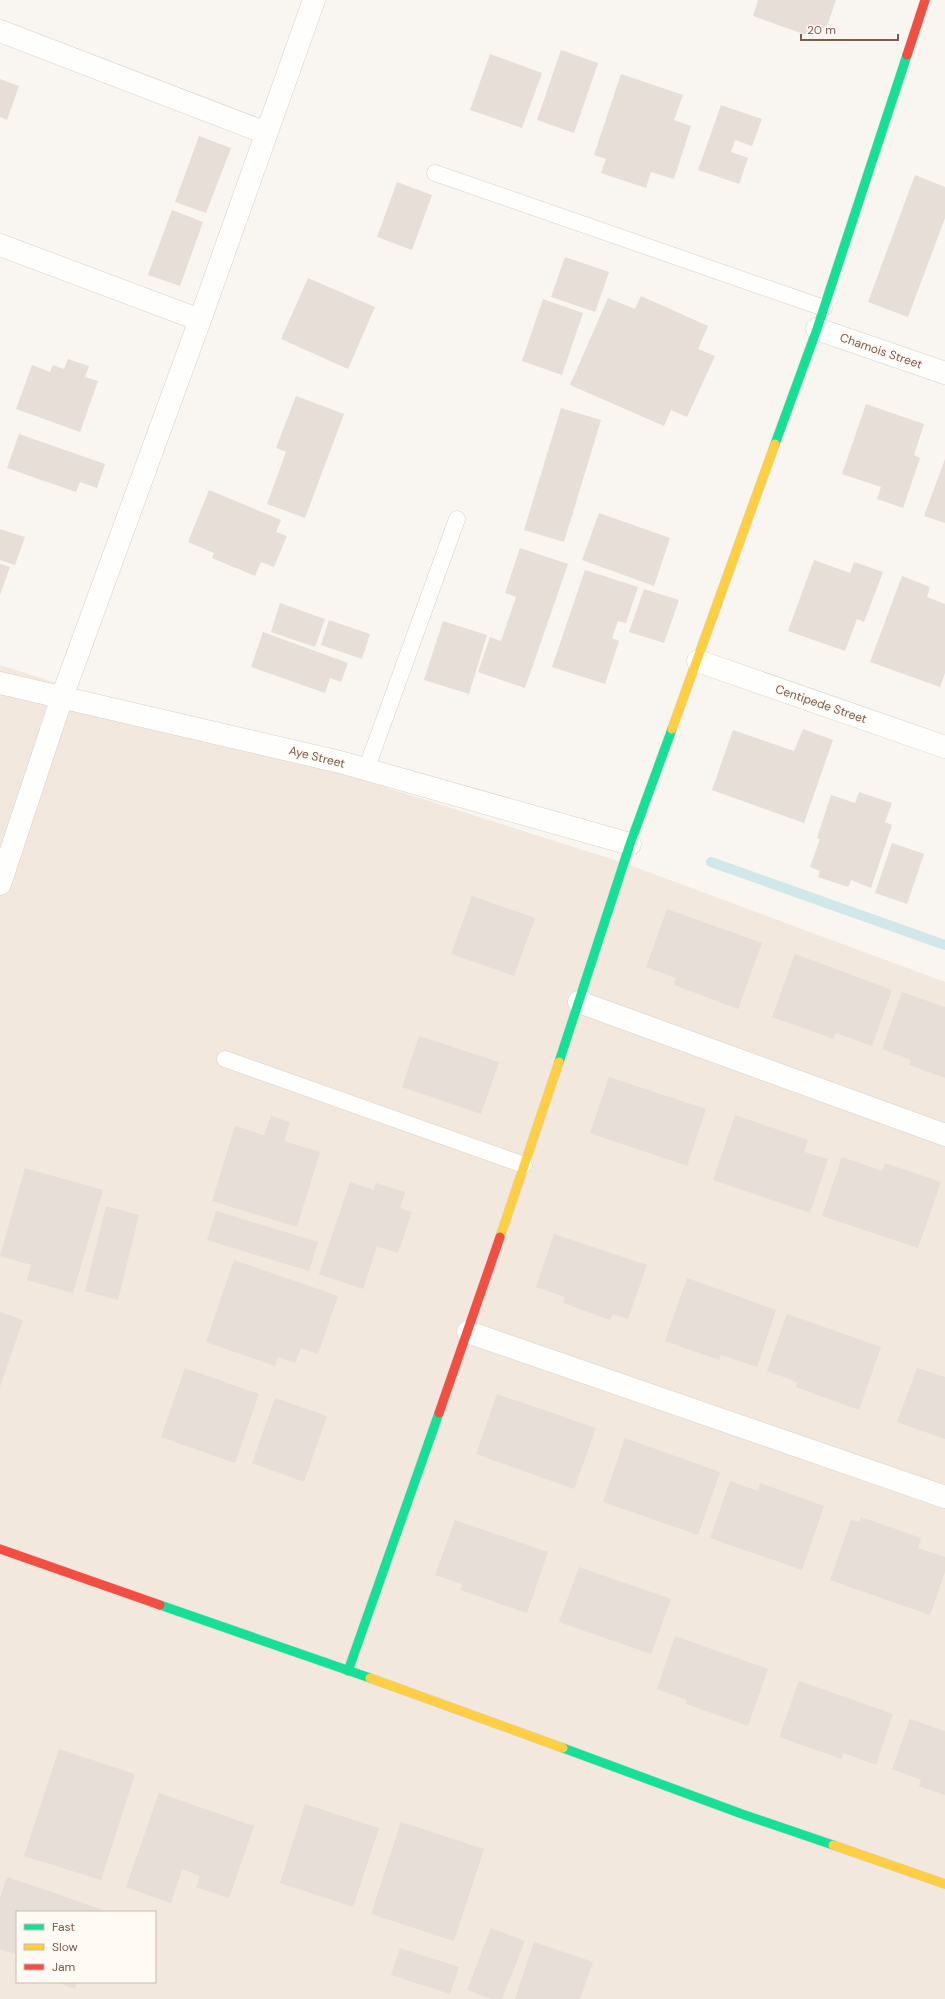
<svg xmlns="http://www.w3.org/2000/svg" width="945" height="1999" font-family="'DM Sans',sans-serif">
  <rect width="100%" height="100%" fill="#f9f5f0"/>
  <path fill="#f2e8de" fill-rule="evenodd" d="M0,665l624,198 321,119v1017h-945zM17,1912h138v70h-138z"/>
  <g fill="none" stroke-linecap="round" stroke-linejoin="round">
    <polyline stroke="#d0e8ea" stroke-width="10" points="711,862 945,945"/>
  </g>
  <g fill="#e6ded7">
    <polygon points="758,0 836,0 826,29 813,25 809,36 753,16"/>
    <polygon points="561,50 598,63 574,133 537,120"/>
    <polygon points="490,54 542,73 522,128 470,110"/>
    <polygon points="621,74 683,95 674,120 691,126 674,179 651,172 646,188 601,173 606,159 594,155"/>
    <polygon points="0,79 19,86 7,120 0,117"/>
    <polygon points="721,105 762,119 752,146 735,140 731,152 748,158 739,184 698,170"/>
    <polygon points="199,136 231,148 206,213 175,202"/>
    <polygon points="915,175 945,187 945,218 908,317 868,302"/>
    <polygon points="397,182 432,195 412,250 377,237"/>
    <polygon points="172,210 203,222 180,286 148,275"/>
    <polygon points="565,257 609,272 595,312 551,297"/>
    <polygon points="308,278 375,307 348,369 281,339"/>
    <polygon points="641,296 708,326 698,349 715,356 687,417 671,410 664,426 570,385 608,298 635,309"/>
    <polygon points="543,299 583,313 562,375 522,361"/>
    <polygon points="68,359 89,366 85,377 98,381 80,432 16,409 32,365 50,372 53,365 64,369"/>
    <polygon points="296,396 344,414 305,518 267,504 286,452 276,448"/>
    <polygon points="866,404 924,424 914,455 920,458 903,508 877,499 881,487 842,474"/>
    <polygon points="561,408 601,420 564,542 524,530"/>
    <polygon points="19,434 105,464 97,488 80,482 76,492 7,468"/>
    <polygon points="945,459 945,523 924,516"/>
    <polygon points="209,490 281,520 276,532 287,536 274,567 261,562 255,576 212,558 214,553 188,542"/>
    <polygon points="599,513 670,538 654,586 582,560"/>
    <polygon points="0,529 25,537 15,565 0,560"/>
    <polygon points="520,548 568,564 525,688 478,672 490,637 501,641 516,597 505,593"/>
    <polygon points="814,560 850,573 854,562 883,572 864,622 857,619 845,651 788,631"/>
    <polygon points="0,564 10,567 0,595"/>
    <polygon points="585,570 638,587 626,623 618,621 612,638 619,641 605,684 552,667"/>
    <polygon points="902,576 930,587 927,597 945,604 945,673 940,687 870,662"/>
    <polygon points="644,589 679,600 664,643 629,632"/>
    <polygon points="280,603 325,619 315,647 271,632"/>
    <polygon points="329,620 370,634 362,659 321,645"/>
    <polygon points="443,621 487,635 469,694 424,680"/>
    <polygon points="263,632 348,663 341,682 330,678 325,693 251,667"/>
    <polygon points="803,729 833,740 804,823 712,790 733,730 794,751"/>
    <polygon points="859,792 892,803 885,822 892,825 871,888 851,880 848,887 818,877 820,871 810,867 820,839 817,838 831,795 855,803"/>
    <polygon points="892,843 924,854 907,904 875,893"/>
    <polygon points="472,896 535,918 514,976 451,954"/>
    <polygon points="667,909 762,943 738,1009 674,985 676,978 646,967"/>
    <polygon points="795,954 892,990 872,1046 836,1033 834,1039 772,1017"/>
    <polygon points="902,992 945,1007 945,1078 909,1065 911,1060 882,1049"/>
    <polygon points="419,1036 499,1062 481,1114 402,1087"/>
    <polygon points="609,1077 706,1109 687,1166 590,1133"/>
    <polygon points="735,1115 808,1140 804,1152 828,1159 810,1213 713,1180"/>
    <polygon points="271,1116 290,1122 284,1141 320,1152 297,1227 212,1201 235,1126 264,1135"/>
    <polygon points="842,1157 882,1171 885,1163 941,1182 918,1248 822,1216"/>
    <polygon points="25,1168 103,1190 73,1293 27,1280 31,1265 0,1256"/>
    <polygon points="350,1182 374,1190 376,1183 405,1192 400,1208 412,1212 398,1253 377,1246 363,1289 319,1274"/>
    <polygon points="106,1206 139,1215 118,1300 85,1291"/>
    <polygon points="216,1211 318,1242 309,1271 207,1240"/>
    <polygon points="554,1234 647,1265 628,1319 613,1314 610,1320 563,1303 565,1297 536,1287"/>
    <polygon points="234,1260 338,1296 318,1354 301,1348 295,1363 278,1357 275,1366 206,1342"/>
    <polygon points="687,1278 776,1310 757,1367 721,1355 719,1360 665,1341"/>
    <polygon points="0,1312 23,1320 0,1387"/>
    <polygon points="787,1314 881,1347 859,1410 796,1387 797,1382 767,1371"/>
    <polygon points="185,1368 259,1394 235,1463 161,1437"/>
    <polygon points="917,1368 945,1377 945,1439 897,1422"/>
    <polygon points="497,1394 596,1428 574,1489 476,1454"/>
    <polygon points="275,1398 327,1416 304,1482 252,1463"/>
    <polygon points="625,1438 720,1472 698,1535 603,1502"/>
    <polygon points="730,1481 758,1491 760,1483 824,1506 802,1570 710,1538"/>
    <polygon points="861,1517 921,1538 918,1548 945,1557 945,1572 930,1615 830,1580 851,1520 859,1522"/>
    <polygon points="455,1520 548,1552 527,1613 460,1590 462,1584 435,1575"/>
    <polygon points="579,1567 671,1599 651,1654 559,1622"/>
    <polygon points="675,1636 768,1669 748,1726 686,1704 687,1700 657,1689"/>
    <polygon points="799,1681 893,1714 876,1765 843,1753 842,1759 779,1737"/>
    <polygon points="910,1719 945,1731 945,1795 919,1786 921,1780 892,1769"/>
    <polygon points="59,1749 135,1774 101,1880 24,1856"/>
    <polygon points="159,1793 254,1826 229,1898 196,1887 200,1876 182,1869 171,1903 126,1887"/>
    <polygon points="305,1804 379,1828 353,1907 280,1883"/>
    <polygon points="401,1822 484,1849 454,1941 371,1914"/>
    <polygon points="7,1877 101,1909 100,1912 17,1912 17,1955 0,1949 0,1898"/>
    <polygon points="491,1928 525,1941 502,1999 491,1999 467,1990"/>
    <polygon points="534,1942 593,1962 580,1999 515,1999"/>
    <polygon points="400,1948 459,1967 450,1994 391,1975"/>
    <polygon points="56,1982 77,1982 75,1989"/>
  </g>
  <g fill="none" stroke-linecap="round" stroke-linejoin="round">
    <defs>
      <g id="lane">
        <polyline points="435,173 824,308"/>
        <polyline points="366,770 457,519"/>
        <polyline points="225,1059 524,1165"/>
      </g>
      <g id="street">
        <polyline points="0,31 266,133"/>
        <polyline points="0,245 200,320"/>
        <polyline points="817,329 945,373"/>
        <polyline points="698,661 945,747"/>
        <polyline points="0,683 340,762 630,844"/>
        <polyline points="0,884 62,697 200,320 314,0"/>
        <polyline points="579,1002 945,1135"/>
        <polyline points="468,1332 945,1497"/>
      </g>
      <g id="fast">
        <polyline points="775,444 817,329 907,55"/>
        <polyline points="559,1062 630,844 672,729"/>
        <polyline points="160,1605 370,1678"/>
        <polyline points="348,1671 439,1413"/>
        <polyline points="563,1748 742,1814 833,1845"/>
      </g>
      <g id="slow">
        <polyline points="672,729 775,444"/>
        <polyline points="500,1237 559,1062"/>
        <polyline points="370,1678 563,1748"/>
        <polyline points="833,1845 945,1884"/>
      </g>
      <g id="jam">
        <polyline points="907,55 925,0"/>
        <polyline points="439,1413 500,1237"/>
        <polyline points="0,1549 160,1605"/>
      </g>
    </defs>
    <use href="#lane" stroke="#d7d1cb" stroke-width="17"/>
    <use href="#street" stroke="#d7d1cb" stroke-width="23"/>
    <use href="#fast" stroke="#d9d2cb" stroke-width="10"/>
    <use href="#slow" stroke="#d9d2cb" stroke-width="10"/>
    <use href="#jam" stroke="#d9d2cb" stroke-width="10"/>
    <use href="#lane" stroke="#fefefd" stroke-width="16"/>
    <use href="#street" stroke="#fefefd" stroke-width="22"/>
    <use href="#fast" stroke="#16e098" stroke-width="9"/>
    <use href="#slow" stroke="#ffcf43" stroke-width="9"/>
    <use href="#jam" stroke="#f24e42" stroke-width="9"/>
  </g>
  <g text-anchor="middle" dominant-baseline="central" stroke-width="3" stroke-linejoin="round" paint-order="stroke">
    <g font-size="12" fill="#7a5c4d" stroke="#fffaf3">
      <text transform="translate(881 351) rotate(19)">Chamois Street</text>
      <text transform="translate(821 704) rotate(19)">Centipede Street</text>
      <text transform="translate(317 757) rotate(14)">Aye Street</text>
    </g>
  </g>
  <rect x="16" y="1911" width="140" height="72" fill="#fffaf3" stroke="#cabbb1"/>
  <rect x="24" y="1924" width="20" height="6" fill="#16e098" stroke="#cabbb1"/>
  <text x="52" y="1931" font-size="12" fill="#7a5c4d">Fast</text>
  <rect x="24" y="1944" width="20" height="6" fill="#ffcf43" stroke="#cabbb1"/>
  <text x="52" y="1951" font-size="12" fill="#7a5c4d">Slow</text>
  <rect x="24" y="1964" width="20" height="6" fill="#f24e42" stroke="#cabbb1"/>
  <text x="52" y="1971" font-size="12" fill="#7a5c4d">Jam</text>
  <path d="M801 34v6h97v-6" fill="none" stroke="#7a5c4d" stroke-width="2"/>
  <text x="807" y="34" font-size="12" fill="#7a5c4d" stroke="#fffaf3" stroke-width="3" paint-order="stroke">20 m</text>
</svg>
